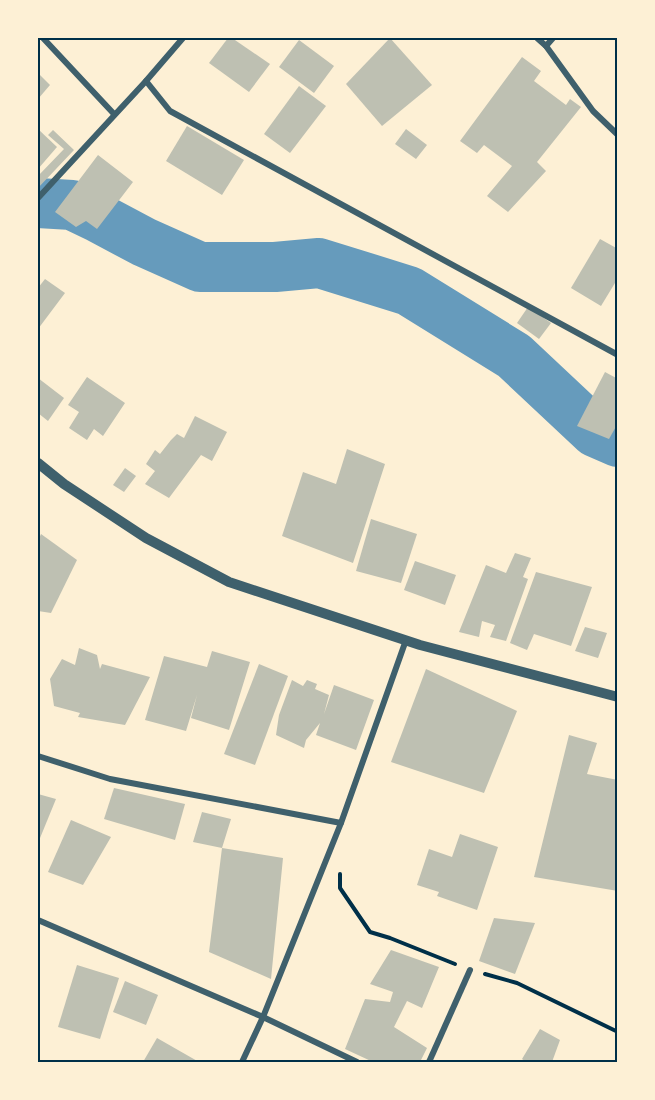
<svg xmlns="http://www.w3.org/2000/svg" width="655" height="1100" font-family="Ubuntu,sans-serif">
  <rect width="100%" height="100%" fill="#fdf0d5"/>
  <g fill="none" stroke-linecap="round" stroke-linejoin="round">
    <polyline stroke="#669bbc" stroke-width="50" points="38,203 72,205 97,217 144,242 200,267 275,267 319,263 409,291 514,356 595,432 618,442"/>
  </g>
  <g fill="#bec0b2">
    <polygon points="228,38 232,38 270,64 249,92 209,63"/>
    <polygon points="390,38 432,85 382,126 346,84"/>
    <polygon points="299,40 334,66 314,93 279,67"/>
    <polygon points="522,57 541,71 534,81 566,105 570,99 581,107 537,162 546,171 508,212 487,196 512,166 484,145 477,153 460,141"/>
    <polygon points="38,73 50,85 38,99"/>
    <polygon points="299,86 326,106 290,153 264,134"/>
    <polygon points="187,126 244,160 222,195 166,161"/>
    <polygon points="38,129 57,147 38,169"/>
    <polygon points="406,129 427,145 416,159 395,144"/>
    <polygon points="53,130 74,150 38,188 38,176 64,149 48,135"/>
    <polygon points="98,155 133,182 97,229 86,221 76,227 55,212"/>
    <polygon points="600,239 618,249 618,278 601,306 571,288"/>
    <polygon points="45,279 65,293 38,329 38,288"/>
    <polygon points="528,307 551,323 539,339 517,323"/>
    <polygon points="605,372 618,379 618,423 609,439 577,426"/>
    <polygon points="87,377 125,403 103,436 94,429 87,440 69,428 79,412 68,405"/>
    <polygon points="38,378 64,398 48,421 38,413"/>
    <polygon points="195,416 227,432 212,461 201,455 169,498 145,484 155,471 146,464 155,450 160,454 171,440 177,434 184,438"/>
    <polygon points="347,449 385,464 353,563 282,536 303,472 336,484"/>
    <polygon points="125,468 136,476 124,492 113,485"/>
    <polygon points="371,519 417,534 401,583 356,571"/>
    <polygon points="41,534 77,560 51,613 38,611 38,541"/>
    <polygon points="515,553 531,558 523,577 528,579 506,641 490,637 495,625 482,621 479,637 459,632 486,565 506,573"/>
    <polygon points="415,561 456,575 445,605 404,590"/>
    <polygon points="536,572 592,587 571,646 534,634 527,650 510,643"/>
    <polygon points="585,627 607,633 598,658 575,651"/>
    <polygon points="79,648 97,655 100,669 102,664 150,677 125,725 78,717 80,713 54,706 50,679 62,659 75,665"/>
    <polygon points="212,651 250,662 229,730 191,718 197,695 186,731 145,720 164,656 207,667"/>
    <polygon points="259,664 288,676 255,765 224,754"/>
    <polygon points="426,669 517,711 484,793 391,762"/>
    <polygon points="292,680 303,686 307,680 317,684 315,689 329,695 324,714 334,685 374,700 356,750 316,735 320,723 306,740 304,748 276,735 279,715"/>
    <polygon points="569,735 597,743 587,774 618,780 618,891 534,877"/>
    <polygon points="114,788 185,804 175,840 104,819"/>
    <polygon points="38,794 56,799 38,843"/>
    <polygon points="202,812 231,819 222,848 283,858 271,979 209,952 222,848 193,842"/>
    <polygon points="71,820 111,837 83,885 48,872"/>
    <polygon points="460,834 498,847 477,910 437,896 439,892 417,885 429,849 452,857"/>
    <polygon points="494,918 535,923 515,974 479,961"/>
    <polygon points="391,950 439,967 422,1008 407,1001 394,1027 427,1048 420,1062 373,1062 345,1049 365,999 390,1002 393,992 370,984"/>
    <polygon points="77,965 119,978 100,1039 58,1027"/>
    <polygon points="125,981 158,995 146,1025 113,1012"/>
    <polygon points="540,1029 560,1040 552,1062 526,1062 522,1059"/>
    <polygon points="157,1038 199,1062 143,1062"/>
  </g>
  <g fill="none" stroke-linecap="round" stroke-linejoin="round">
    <g stroke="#003049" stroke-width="4">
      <polyline points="340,874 340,888 370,932 390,938 455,964"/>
      <polyline points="485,974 517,983 618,1032"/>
    </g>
    <g stroke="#3f606c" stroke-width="6">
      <polyline points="43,38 114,114"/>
      <polyline points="537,38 546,46 593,111 618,135"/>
      <polyline points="546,46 553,38"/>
      <polyline points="146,81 170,111 618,355"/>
      <polyline points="38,198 146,81 183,38"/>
      <polyline points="38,756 110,779 341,823"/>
      <polyline points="38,920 263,1017 341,823 406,640"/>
      <polyline points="242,1062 263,1017 357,1062"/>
      <polyline points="429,1062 470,970"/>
    </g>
    <polyline stroke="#3f606c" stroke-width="10" points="38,463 64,484 146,538 229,582 420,645 618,697"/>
  </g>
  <rect width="655" height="1100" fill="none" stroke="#fdf0d5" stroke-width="78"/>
  <rect x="39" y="39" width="577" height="1022" fill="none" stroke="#003049" stroke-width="2"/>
</svg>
